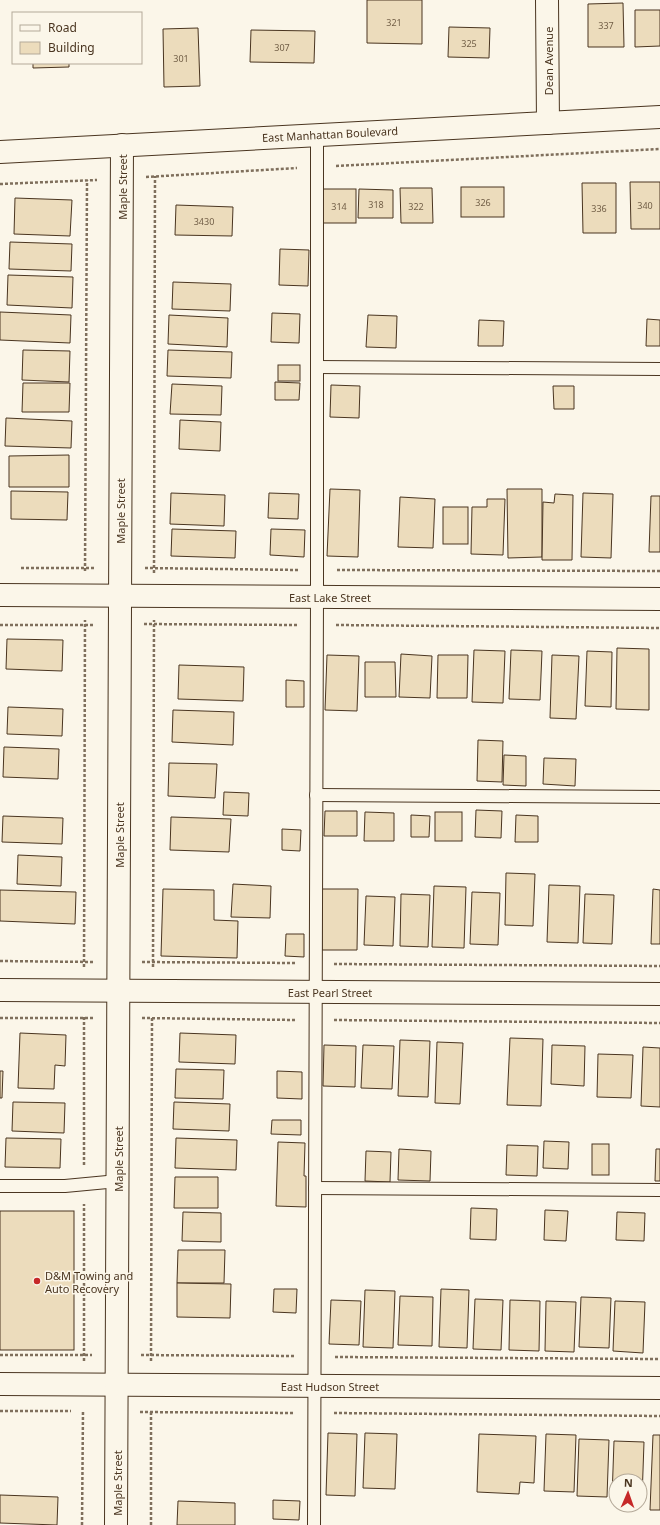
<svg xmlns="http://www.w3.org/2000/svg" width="660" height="1525" font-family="'Noto Sans',sans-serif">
  <rect width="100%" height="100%" fill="#fbf6e9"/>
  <g fill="#ecdcbc" stroke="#4a3520">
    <polygon points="367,0 422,0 422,44 367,43"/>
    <polygon points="623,3 624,47 588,47 588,4"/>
    <polygon points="635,10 660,10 660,46 635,47"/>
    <polygon points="449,27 490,28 489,58 448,57"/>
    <polygon points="198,28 200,86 164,87 163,29"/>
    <polygon points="251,30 315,31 314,63 250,62"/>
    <polygon points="33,63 69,63 69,67 33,68"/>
    <polygon points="630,182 660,182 660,229 631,229"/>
    <polygon points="582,183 616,183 616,233 583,233"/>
    <rect x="461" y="187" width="43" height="30"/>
    <polygon points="400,188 432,188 433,223 401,223"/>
    <rect x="323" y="189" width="33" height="34"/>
    <polygon points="359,189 393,190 393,218 358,218"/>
    <polygon points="15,198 72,200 70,236 14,234"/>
    <polygon points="176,205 233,207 232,236 175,235"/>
    <polygon points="10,242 72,244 71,271 9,269"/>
    <polygon points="280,249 309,250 308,286 279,285"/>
    <polygon points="8,275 73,277 72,308 7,305"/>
    <polygon points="173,282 231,284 230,311 172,309"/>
    <polygon points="0,312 71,315 70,343 0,340"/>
    <polygon points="272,313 300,314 299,343 271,342"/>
    <polygon points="169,315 228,318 227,347 168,344"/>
    <polygon points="368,315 397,316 396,348 366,347"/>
    <polygon points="647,319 660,320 660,346 646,346"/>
    <polygon points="479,320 504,321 503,346 478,346"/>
    <polygon points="23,350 70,351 69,382 22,380"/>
    <polygon points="168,350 232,352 231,378 167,376"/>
    <rect x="278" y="365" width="22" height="16"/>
    <polygon points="275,382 300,383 299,400 275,400"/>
    <polygon points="23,383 70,383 69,412 22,412"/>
    <polygon points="172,384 222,386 221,415 170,414"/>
    <polygon points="331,385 360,386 359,418 330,417"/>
    <polygon points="553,386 574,386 574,409 554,409"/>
    <polygon points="6,418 72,421 71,448 5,446"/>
    <polygon points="180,420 221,422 220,451 179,449"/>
    <polygon points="69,455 69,487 9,487 9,456"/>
    <polygon points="330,489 360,490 358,557 327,556"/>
    <polygon points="507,489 542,489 542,557 508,558"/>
    <polygon points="11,491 68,492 67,520 11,519"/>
    <polygon points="171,493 225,495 224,526 170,524"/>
    <polygon points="269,493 299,494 298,519 268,518"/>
    <polygon points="583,493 613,494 611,558 581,557"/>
    <polygon points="555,494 573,495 572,560 542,560 543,502 554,503"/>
    <polygon points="651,496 660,496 660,552 649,552"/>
    <polygon points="400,497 435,499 433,548 398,547"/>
    <polygon points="487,499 505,499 503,555 471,554 472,507 487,507"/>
    <rect x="443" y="507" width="25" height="37"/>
    <polygon points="172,529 236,531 235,558 171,556"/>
    <polygon points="271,529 305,530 304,557 270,555"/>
    <polygon points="7,639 63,640 62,671 6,669"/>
    <polygon points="617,648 649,649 649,710 616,709"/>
    <polygon points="474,650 505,651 503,703 472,702"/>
    <polygon points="511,650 542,651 540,700 509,699"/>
    <polygon points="587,651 612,652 611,707 585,706"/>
    <polygon points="401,654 432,656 430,698 399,697"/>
    <polygon points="327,655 359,656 357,711 325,710"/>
    <polygon points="438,655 468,655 467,698 437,698"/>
    <polygon points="552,655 579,656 576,719 550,718"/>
    <polygon points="365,662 395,662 396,697 365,697"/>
    <polygon points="179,665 244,667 243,701 178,699"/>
    <polygon points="286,680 304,681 304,707 286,707"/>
    <polygon points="8,707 63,709 62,736 7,734"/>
    <polygon points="173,710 234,712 233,745 172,742"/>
    <polygon points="478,740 503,741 502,782 477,781"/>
    <polygon points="4,747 59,749 58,779 3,777"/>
    <polygon points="504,755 526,756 526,786 503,785"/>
    <polygon points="544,758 576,759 575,786 543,784"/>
    <polygon points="169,763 217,764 215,798 168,796"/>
    <polygon points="224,792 249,793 248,816 223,815"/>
    <polygon points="476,810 502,811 501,838 475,837"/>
    <polygon points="325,811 357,811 357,836 324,836"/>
    <polygon points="365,812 394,813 394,841 364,841"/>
    <rect x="435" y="812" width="27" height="29"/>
    <polygon points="411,815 430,816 429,837 411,837"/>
    <polygon points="516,815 538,816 538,842 515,842"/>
    <polygon points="3,816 63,818 62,844 2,842"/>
    <polygon points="171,817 231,819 229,852 170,850"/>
    <polygon points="282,829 301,830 300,851 282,850"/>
    <polygon points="18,855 62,857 61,886 17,884"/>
    <polygon points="506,873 535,874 533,926 505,925"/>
    <polygon points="233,884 271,886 270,918 231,917"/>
    <polygon points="549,885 580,886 578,943 547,942"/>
    <polygon points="434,886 466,887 464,948 432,947"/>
    <polygon points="163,889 214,890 214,920 238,921 237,958 161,956"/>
    <polygon points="322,889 358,889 357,950 322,950"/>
    <polygon points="653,889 660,890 660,944 651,944"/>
    <polygon points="0,890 76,892 75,924 0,921"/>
    <polygon points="472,892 500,893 498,945 470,944"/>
    <polygon points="401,894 430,895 428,947 400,946"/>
    <polygon points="585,894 614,895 612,944 583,943"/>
    <polygon points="366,896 395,897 393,946 364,945"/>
    <polygon points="286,934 304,934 304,957 285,956"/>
    <polygon points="20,1033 66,1035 65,1066 55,1065 54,1089 18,1088"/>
    <polygon points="180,1033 236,1035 235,1064 179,1062"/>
    <polygon points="510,1038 543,1039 541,1106 507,1105"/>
    <polygon points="400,1040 430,1041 428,1097 398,1096"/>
    <polygon points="437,1042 463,1043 460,1104 435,1103"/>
    <polygon points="324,1045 356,1046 355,1087 323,1086"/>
    <polygon points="363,1045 394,1046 392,1089 361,1088"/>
    <polygon points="552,1045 585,1046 584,1086 551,1084"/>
    <polygon points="643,1047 660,1048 660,1107 641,1106"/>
    <polygon points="598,1054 633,1055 631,1098 597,1097"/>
    <polygon points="176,1069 224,1070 223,1099 175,1098"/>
    <polygon points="0,1071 3,1071 2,1098 0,1098"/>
    <polygon points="277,1071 302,1072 302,1099 277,1098"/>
    <polygon points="13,1102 65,1103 64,1133 12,1131"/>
    <polygon points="174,1102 230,1104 229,1131 173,1129"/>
    <polygon points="272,1120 301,1120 301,1135 271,1134"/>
    <polygon points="6,1138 61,1139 60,1168 5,1167"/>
    <polygon points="176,1138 237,1140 236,1170 175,1168"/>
    <polygon points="544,1141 569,1142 568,1169 543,1168"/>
    <polygon points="278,1142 305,1143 304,1176 306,1176 306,1207 276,1206"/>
    <rect x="592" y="1144" width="17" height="31"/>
    <polygon points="507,1145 538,1146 537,1176 506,1175"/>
    <polygon points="399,1149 431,1151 430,1181 398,1180"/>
    <polygon points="656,1149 660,1149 660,1181 655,1181"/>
    <polygon points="366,1151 391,1152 390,1182 365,1181"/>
    <polygon points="175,1177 218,1177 218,1208 174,1208"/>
    <polygon points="471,1208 497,1209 496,1240 470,1239"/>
    <polygon points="545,1210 568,1211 566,1241 544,1240"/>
    <rect x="0" y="1211" width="74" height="139"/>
    <polygon points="183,1212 221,1213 221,1242 182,1241"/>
    <polygon points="617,1212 645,1213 644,1241 616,1240"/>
    <polygon points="178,1250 225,1250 224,1283 177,1283"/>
    <polygon points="177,1283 231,1284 230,1318 177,1317"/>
    <polygon points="274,1289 297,1289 296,1313 273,1312"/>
    <polygon points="441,1289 469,1290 467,1348 439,1347"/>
    <polygon points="365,1290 395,1291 393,1348 363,1347"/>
    <polygon points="400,1296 433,1297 432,1346 398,1345"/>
    <polygon points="581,1297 611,1298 609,1348 579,1347"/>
    <polygon points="475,1299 503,1300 501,1350 473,1349"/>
    <polygon points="331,1300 361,1301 359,1345 329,1344"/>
    <polygon points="510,1300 540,1301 539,1351 509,1350"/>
    <polygon points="546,1301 576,1302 574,1352 545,1351"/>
    <polygon points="615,1301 645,1302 643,1353 613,1351"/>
    <polygon points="328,1433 357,1434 355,1496 326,1495"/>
    <polygon points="365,1433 397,1434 395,1489 363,1488"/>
    <polygon points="479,1434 536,1436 534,1483 520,1482 519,1494 477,1492"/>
    <polygon points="546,1434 576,1435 574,1492 544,1491"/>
    <polygon points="653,1435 660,1435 660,1510 650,1510"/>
    <polygon points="579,1439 609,1440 607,1497 577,1496"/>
    <polygon points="614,1441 644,1442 642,1499 640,1499 640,1481 616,1481 616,1498 612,1498"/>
    <polygon points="0,1495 58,1497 57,1525 0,1523"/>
    <polygon points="273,1500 300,1501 299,1520 273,1519"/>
    <polygon points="178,1501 235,1503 235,1525 177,1525"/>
  </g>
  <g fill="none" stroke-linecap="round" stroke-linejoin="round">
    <defs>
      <g id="lane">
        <polyline points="317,367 660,369"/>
        <polyline points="316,795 660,797"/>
        <polyline points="0,1186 65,1186 118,1181"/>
        <polyline points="315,1188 660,1190"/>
        <polyline points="314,1525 317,597 317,135"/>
      </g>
      <g id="street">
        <polyline points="547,0 548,123"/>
        <polyline points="0,595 660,599"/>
        <polyline points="0,990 660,994"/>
        <polyline points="0,1384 660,1388"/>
        <polyline points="116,1525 122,145"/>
      </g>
      <polyline id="secondary" points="0,152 660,117"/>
    </defs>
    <use href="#lane" stroke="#4a3520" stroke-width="14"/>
    <use href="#street" stroke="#4a3520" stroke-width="24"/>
    <use href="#secondary" stroke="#4a3520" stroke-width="24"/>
    <g stroke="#7f6f5c" stroke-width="2.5" stroke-dasharray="3 2" stroke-linecap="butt">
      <polyline points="336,166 660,149"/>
      <polyline points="146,177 297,168"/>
      <polyline points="0,184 97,180"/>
      <polyline points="21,568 96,568"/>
      <polyline points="145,568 298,570"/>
      <polyline points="337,570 660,571"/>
      <polyline points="85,571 87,180"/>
      <polyline points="154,573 155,176"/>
      <polyline points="144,624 297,625"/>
      <polyline points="0,625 95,625"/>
      <polyline points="336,625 660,628"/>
      <polyline points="0,961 93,962"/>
      <polyline points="142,962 295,963"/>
      <polyline points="334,964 660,966"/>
      <polyline points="84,967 85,620"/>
      <polyline points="153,967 154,620"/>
      <polyline points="0,1018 93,1018"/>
      <polyline points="142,1018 295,1020"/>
      <polyline points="334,1020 660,1023"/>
      <polyline points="84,1165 84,1016"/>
      <polyline points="0,1355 92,1355"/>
      <polyline points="141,1355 296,1356"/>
      <polyline points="335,1357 660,1359"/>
      <polyline points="84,1361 84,1204"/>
      <polyline points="151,1361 152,1016"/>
      <polyline points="0,1411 71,1411"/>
      <polyline points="140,1412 295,1413"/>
      <polyline points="334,1413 660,1416"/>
      <polyline points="82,1525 83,1410"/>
      <polyline points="151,1525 151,1410"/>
    </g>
    <use href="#lane" stroke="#fbf6e9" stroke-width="12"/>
    <use href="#street" stroke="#fbf6e9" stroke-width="22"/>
    <use href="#secondary" stroke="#fbf6e9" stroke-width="22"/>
  </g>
  <circle fill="#c62828" stroke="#fbf6e9" stroke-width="1.5" cx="37" cy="1281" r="4"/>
  <g text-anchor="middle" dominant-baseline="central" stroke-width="3" stroke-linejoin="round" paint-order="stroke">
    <g font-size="9" fill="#725f47">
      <text x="394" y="22">321</text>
      <text x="606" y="25">337</text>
      <text x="469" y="43">325</text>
      <text x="282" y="47">307</text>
      <text x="181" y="58">301</text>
      <text x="483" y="202">326</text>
      <text x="376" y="204">318</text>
      <text x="645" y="205">340</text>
      <text x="339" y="206">314</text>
      <text x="416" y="206">322</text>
      <text x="599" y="208">336</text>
      <text x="204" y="221">3430</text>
    </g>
    <g font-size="11" fill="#4a3520" stroke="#fbf6e9">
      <text transform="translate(548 61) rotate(-90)">Dean Avenue</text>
      <text transform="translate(330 134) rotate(-3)">East Manhattan Boulevard</text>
      <text transform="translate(122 187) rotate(-90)">Maple Street</text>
      <text transform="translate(120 511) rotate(-90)">Maple Street</text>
      <text x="330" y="597">East Lake Street</text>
      <text transform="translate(119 835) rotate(-90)">Maple Street</text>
      <text x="330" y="992">East Pearl Street</text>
      <text transform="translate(118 1159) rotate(-90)">Maple Street</text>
      <text x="330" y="1386">East Hudson Street</text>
      <text transform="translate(117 1483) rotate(-90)">Maple Street</text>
    </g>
    <g font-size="11" fill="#4a3520" stroke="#fbf6e9" text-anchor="start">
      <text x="45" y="1275">D&amp;M Towing and<tspan x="45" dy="13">Auto Recovery</tspan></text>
    </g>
  </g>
  <rect x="12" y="12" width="130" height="52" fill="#fbf6e9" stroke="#b4a999"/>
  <rect x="20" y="25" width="20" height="6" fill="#fbf6e9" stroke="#b4a999"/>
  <text x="48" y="32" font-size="12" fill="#4a3520">Road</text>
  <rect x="20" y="42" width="20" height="12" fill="#ecdcbc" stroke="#b4a999"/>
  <text x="48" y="52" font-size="12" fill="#4a3520">Building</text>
  <g transform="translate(628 1493) rotate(2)"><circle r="19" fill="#fbf6e9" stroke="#b4a999"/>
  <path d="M0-3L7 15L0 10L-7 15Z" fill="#c62828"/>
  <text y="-6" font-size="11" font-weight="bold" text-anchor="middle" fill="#4a3520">N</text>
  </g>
</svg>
